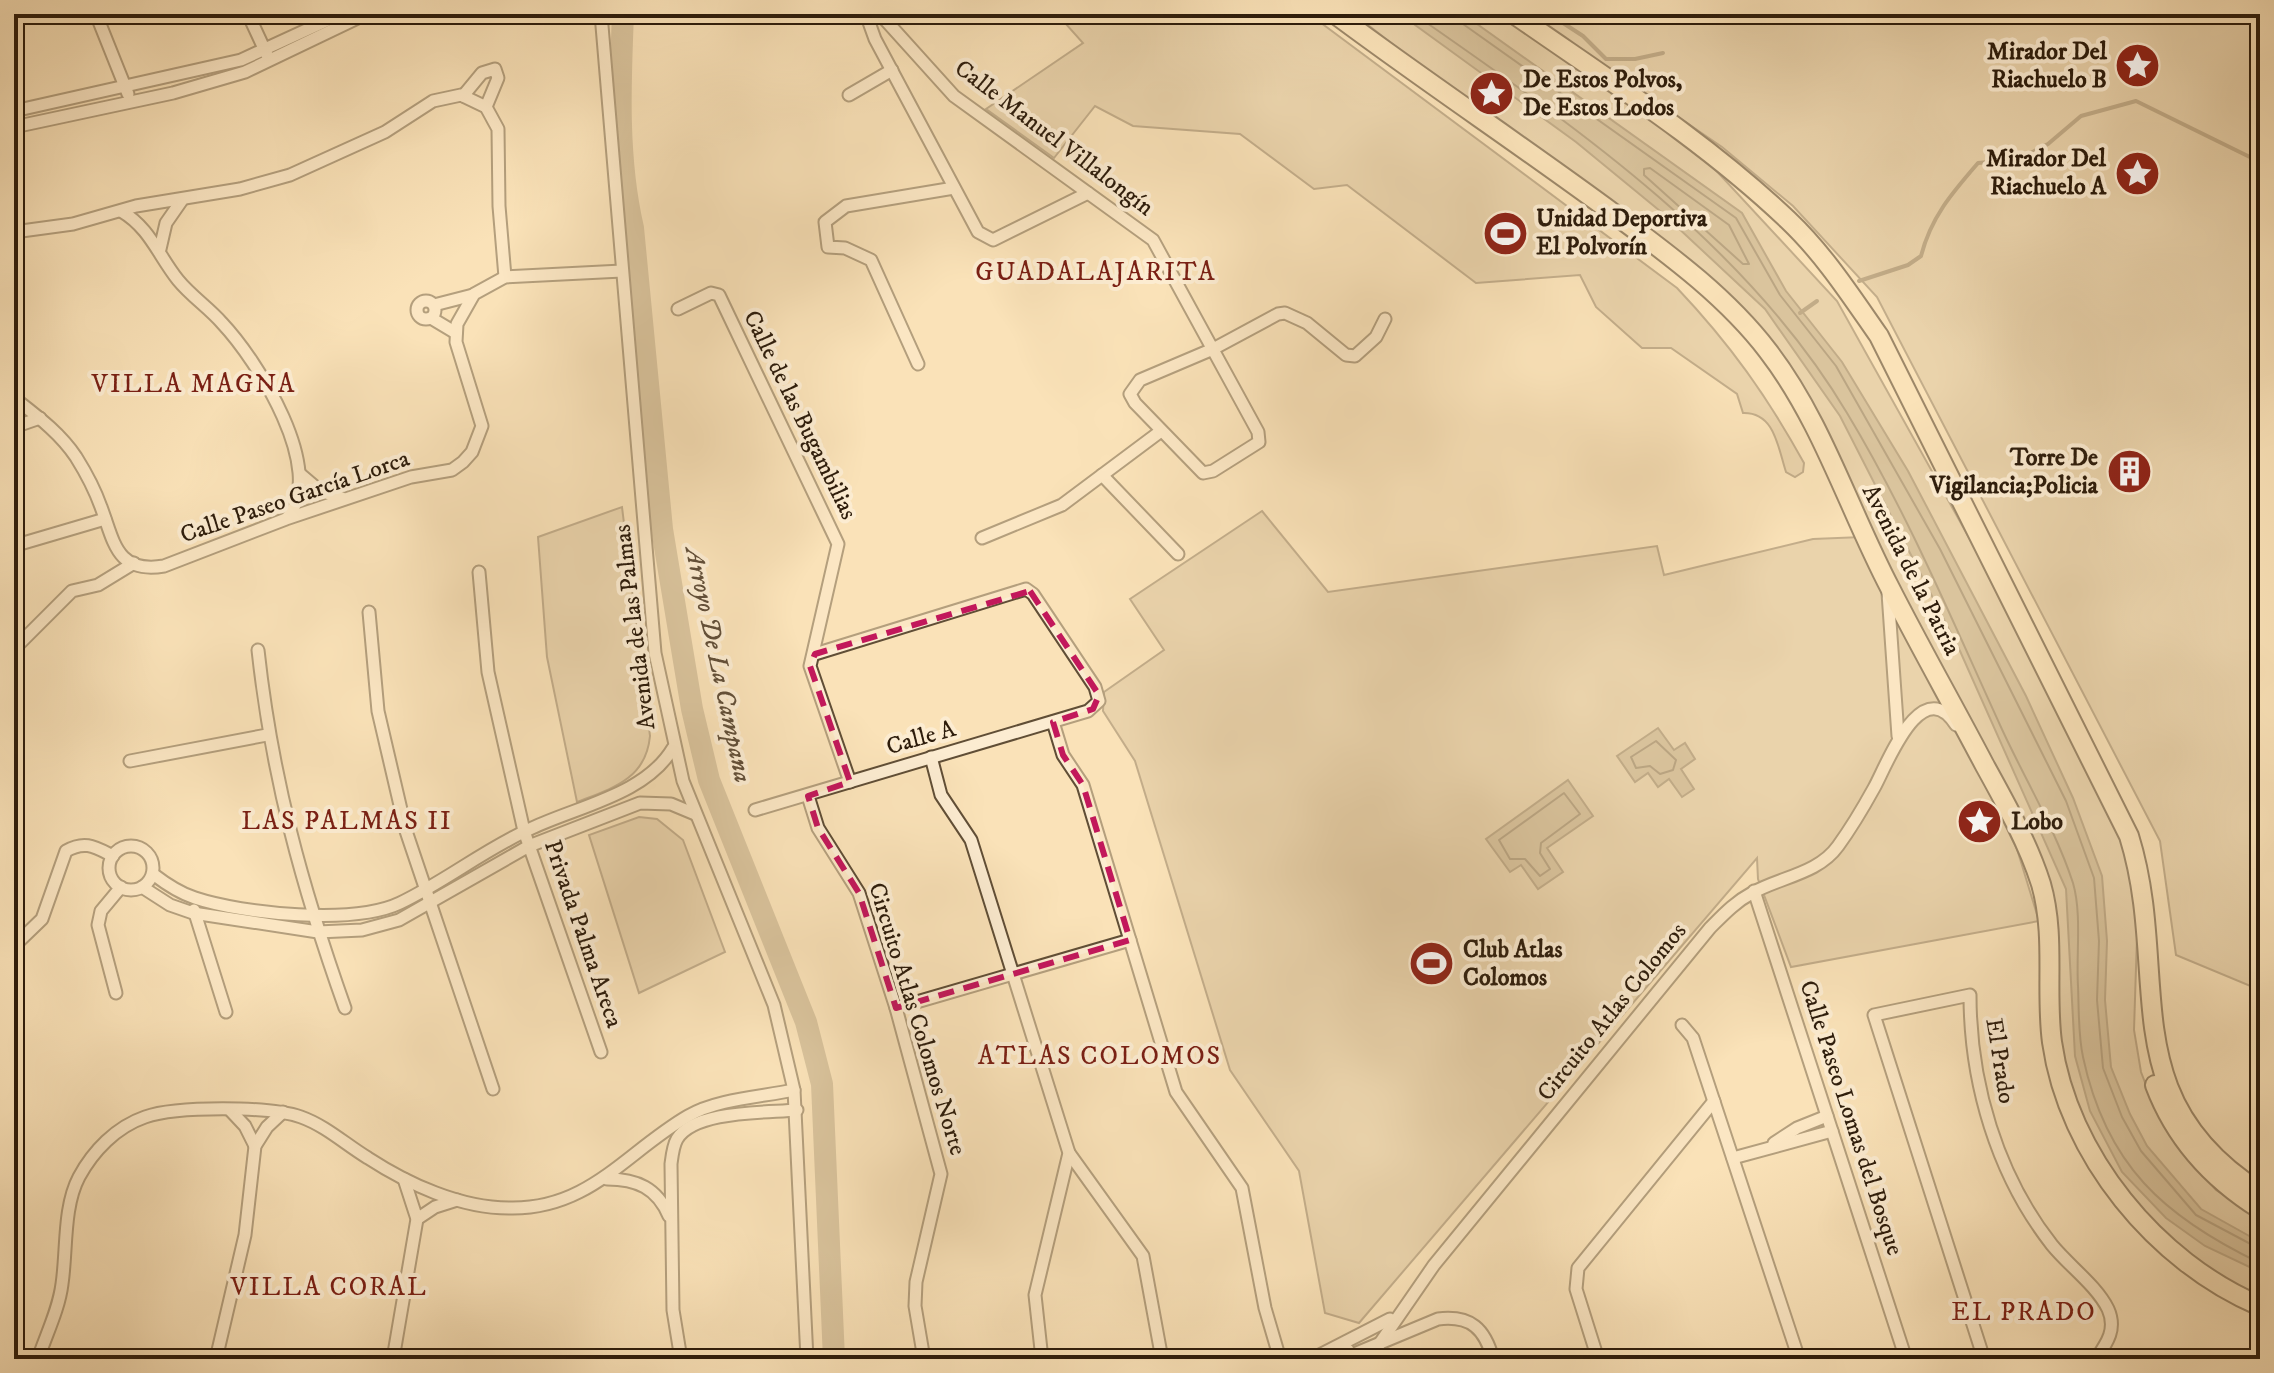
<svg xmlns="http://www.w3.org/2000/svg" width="2274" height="1373" font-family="'IM FELL DW Pica',serif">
  <rect width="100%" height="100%" fill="#fae2b8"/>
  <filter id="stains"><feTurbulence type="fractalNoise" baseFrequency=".0025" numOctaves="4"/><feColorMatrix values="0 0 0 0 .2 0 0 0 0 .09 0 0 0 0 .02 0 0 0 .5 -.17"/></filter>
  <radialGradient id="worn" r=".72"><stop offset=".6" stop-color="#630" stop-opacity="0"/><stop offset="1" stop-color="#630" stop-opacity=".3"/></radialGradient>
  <g fill="#d7c09b" stroke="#826e53" stroke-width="2">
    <path d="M1057,14h252l368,274c53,56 90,108 127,175l-1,9 -8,5 -9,-5c-8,-24 -11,-60 -43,-59l-6,-19 -66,-46h-29l-46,-41 -16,-32 -104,8 -129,-98 -33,4 -74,-55 -107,-8 -38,-20 -41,52 -68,-49 97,-66z"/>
    <polygon points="1354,14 1505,14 1611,87 1711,165 1837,301 1982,561 2122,840 2138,906 2134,1030 2141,1072 2156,1111 2182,1151 2216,1190 2260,1218 2260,1297 2178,1255 2093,1148 2056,1048 2051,904 1755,328"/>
    <polygon points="1528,14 2260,14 2260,990 2176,955 2160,841 1877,297 1793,206 1722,147"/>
    <path d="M622,507l28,229c-4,43 -37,52 -73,66l-30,-145 -9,-120z"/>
    <polygon points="1262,511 1328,592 1657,546 1664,575 1813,539 1862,537 2017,849 2039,921 1791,967 1758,879 1757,858 1359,1323 1325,1313 1299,1171 1230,1070 1135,761 1103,711 1104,692 1164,650 1130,599"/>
    <polygon points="639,817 657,819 683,840 725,952 639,993 589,835"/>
  </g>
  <g fill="#b49f7d" stroke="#7e6b4f" stroke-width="2">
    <polygon points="1400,14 1463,14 1742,213 1786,291 1842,362 1908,471 2026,696 2073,798 2102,876 2107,941 2105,1000 2111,1067 2130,1114 2147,1146 2201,1209 2260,1242 2260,1272 2205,1246 2166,1218 2122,1172 2090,1111 2075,1056 2066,889 1960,651 1840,416 1765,309 1660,211 1576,142"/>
    <polygon points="1658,728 1674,750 1685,743 1695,759 1681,769 1694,789 1682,797 1669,779 1658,787 1648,773 1635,782 1617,756"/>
    <polygon points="1568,780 1593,816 1547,848 1563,872 1538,889 1521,865 1510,872 1486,839"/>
  </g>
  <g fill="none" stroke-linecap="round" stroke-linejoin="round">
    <g stroke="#705e44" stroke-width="2">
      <path d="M1414,14c159,111 332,229 433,399 60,99 105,207 153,312 24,53 55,103 73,158 9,31 3,71 5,103 1,23 0,48 5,71 23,108 81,160 177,206"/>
      <polyline points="1460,14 1463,24 1736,218 1780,295 1836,366 1940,549 2066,801 2094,878 2099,941 2097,1000 2103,1068 2122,1117 2141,1151 2196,1215 2260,1249"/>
      <polygon points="1650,168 1729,225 1749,264 1743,264 1644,175 1644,169"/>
      <polygon points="1656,741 1676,760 1673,770 1660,774 1650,766 1636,768 1631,757"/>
      <polygon points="1564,793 1580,814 1541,843 1540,853 1550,869 1540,876 1525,859 1510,859 1499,840"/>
    </g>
    <g stroke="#7e6b4f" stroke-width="4">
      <polyline points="1560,21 1583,36 1606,59 1635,59 1663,53"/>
      <path d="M1859,281l49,-16 13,-9c10,-39 31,-63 57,-93l41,-4 29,-15 33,-28 55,-15 124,61"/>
      <polyline points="1800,313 1817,301"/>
    </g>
    <path stroke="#b49f7d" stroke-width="22" d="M623,14c-3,71 -6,145 10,214l29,301 30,180 17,71 97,242 16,62 12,275"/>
    <defs>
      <g id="minor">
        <polyline points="96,14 128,94"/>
        <polyline points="248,14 268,57"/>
        <polyline points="601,14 655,653 683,781 774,1005 794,1090 807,1359"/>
        <polyline points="866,14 875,39 978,232 993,240 1088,193"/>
        <polyline points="880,14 954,96 1153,240 1258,432 1259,442 1213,471 1203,473 1135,403 1130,394 1140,380 1213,349 1278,314 1285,313 1307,323 1346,355 1355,356 1376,337 1385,319"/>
        <polyline points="849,95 892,70"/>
        <polyline points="463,96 482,73 495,69 498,78 486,107"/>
        <polyline points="14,111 241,60 341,14"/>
        <polyline points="14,127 173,93 245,72 366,14"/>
        <path d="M121,211c29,17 37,44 57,69 13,16 31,28 44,43 35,37 106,148 65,195"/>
        <polyline points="14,232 73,224 136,206 240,189 290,175 385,132 433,101 461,95 486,107 498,129 499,206 505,277"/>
        <polyline points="160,249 166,223 182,200"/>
        <circle cx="426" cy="310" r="9"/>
        <polyline points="434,305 473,295"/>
        <polyline points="678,309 711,293 719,295 838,544 810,666 850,782"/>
        <polyline points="431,318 456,333"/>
        <polyline points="918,364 871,260 845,248 828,247 825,222 846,206 954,188"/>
        <path d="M14,398c23,18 46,35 62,59 10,16 19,33 25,50 13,34 15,67 63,59l122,-47 125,-42 41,-7 11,-8 9,-10 10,-26 -26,-84 1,-18 17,-30 31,-17 117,-6"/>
        <polyline points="14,427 40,418"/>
        <polyline points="300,474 320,491 342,498"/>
        <polyline points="1102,475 1178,554"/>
        <polyline points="982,538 1062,505 1161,431"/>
        <polyline points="20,544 105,519"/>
        <polyline points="479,572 488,672 524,831 601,1052"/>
        <polyline points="1888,593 1898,736"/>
        <polyline points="369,612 378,711 406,831 493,1089"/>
        <polyline points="14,649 72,591 98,585 134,563"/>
        <path d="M258,650c14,128 44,237 87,358"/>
        <polyline points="1053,722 1063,755 1083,785 1176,1092 1242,1188 1265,1308 1280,1359"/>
        <polyline points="931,757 941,795 971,840 1069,1153 1035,1295 1042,1359"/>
        <polyline points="130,761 267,735"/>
        <polyline points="808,796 818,828 859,893 896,1008 941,1174 916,1282 915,1306 924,1359"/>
        <polyline points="755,810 1088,711 1099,701 1095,687 1033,594 1026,589 815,654"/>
        <circle cx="131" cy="868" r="22"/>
        <path d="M153,874c13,10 26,19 42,24 48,16 159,27 205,5 46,-22 85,-54 132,-75 47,-22 114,-34 141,-80"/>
        <polyline points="142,887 170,905 193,913 318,932 362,930 399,920 529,846 640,803 671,804 695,814"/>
        <polyline points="1754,891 1906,1359"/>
        <polyline points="194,910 226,1012"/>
        <path d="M14,946l28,-27 24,-68c19,-11 29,-4 47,5"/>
        <polyline points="116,993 98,925 101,911 121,887"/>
        <polyline points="896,1008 1130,940"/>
        <polyline points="1682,1025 1693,1038 1799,1359"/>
        <polyline points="230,1110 245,1126 255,1146"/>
        <polyline points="1774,1143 1797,1128 1827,1116"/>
        <polyline points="1069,1153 1143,1256 1162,1359"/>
        <polyline points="1733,1158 1832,1131"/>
        <path d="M607,1179c30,0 50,9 62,37"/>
        <polyline points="417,1219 435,1207 457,1200"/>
        <path d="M1378,1346l56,-81 276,-337c13,-13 25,-26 42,-35 28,-16 66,-19 86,-47 13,-18 25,-38 36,-58 12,-21 47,-117 82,-63"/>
        <path d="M38,1359c8,-24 21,-50 24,-75 5,-33 1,-77 17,-107 14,-26 37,-50 66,-60 31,-11 124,-11 156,0 25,9 44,27 67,41 40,26 92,50 141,50 80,2 117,-56 179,-92 29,-17 73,-19 106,-26"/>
        <polyline points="216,1359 245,1235 255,1146 267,1127 283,1112"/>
        <polyline points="393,1359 417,1219 404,1179"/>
        <path d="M681,1359l-8,-49 -2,-146c1,-8 2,-18 6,-25 18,-29 89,-26 120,-29"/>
        <polyline points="1312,1359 1390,1319"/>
        <polyline points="1323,1359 1348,1350"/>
        <path d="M1342,1359l96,-40c33,-4 47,10 55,40"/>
        <polyline points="1598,1359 1576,1289 1578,1268 1714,1101"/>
        <path d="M1984,1359l-110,-344 96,-20c0,88 27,180 82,250 17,21 44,40 56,64 9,20 -1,34 -12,50"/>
      </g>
      <g id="primary">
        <path d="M1335,14c91,68 186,131 278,199 55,41 113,83 155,138 54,70 81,159 122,237 30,59 63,117 94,176 21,38 44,79 57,120 15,52 4,106 11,158 16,113 104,220 208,264"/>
        <path d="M1514,14c93,65 191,127 274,206 36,34 63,76 91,116l250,500c43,138 -19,261 131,356"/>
        <path d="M2155,1085c20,53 57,94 105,124"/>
      </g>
    </defs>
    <use href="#minor" stroke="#604e36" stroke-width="15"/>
    <use href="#primary" stroke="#2d1c0b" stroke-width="22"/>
    <use href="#minor" stroke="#fcecd1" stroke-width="11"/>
    <use href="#primary" stroke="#fae2b8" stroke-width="18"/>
  </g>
  <path d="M0 0H2274V1373H0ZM1030,591l69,104 -6,14 -40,13 10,33 20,30 47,155 -234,68 -37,-115 -41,-65 -10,-32 42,-14 -40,-116 5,-12z" fill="#fae2b8" fill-opacity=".55" fill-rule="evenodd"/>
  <path fill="none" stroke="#c2185b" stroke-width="6" stroke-dasharray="16 10" stroke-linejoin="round" d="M1030,591l69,104 -6,14 -40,13 10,33 20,30 47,155 -234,68 -37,-115 -41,-65 -10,-32 42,-14 -40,-116 5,-12z"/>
  <defs>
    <symbol id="sight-disc" viewBox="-11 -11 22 22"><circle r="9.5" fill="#8f2418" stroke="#fcecd1"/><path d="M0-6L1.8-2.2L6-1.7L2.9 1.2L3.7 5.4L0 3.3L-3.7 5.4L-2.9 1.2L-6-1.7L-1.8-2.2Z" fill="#fff"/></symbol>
    <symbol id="stadium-disc" viewBox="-11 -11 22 22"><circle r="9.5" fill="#8f2418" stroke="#fcecd1"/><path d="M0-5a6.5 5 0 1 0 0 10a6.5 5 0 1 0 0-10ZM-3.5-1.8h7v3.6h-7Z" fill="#fff"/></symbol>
    <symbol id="building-disc" viewBox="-11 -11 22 22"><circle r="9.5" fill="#8f2418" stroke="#fcecd1"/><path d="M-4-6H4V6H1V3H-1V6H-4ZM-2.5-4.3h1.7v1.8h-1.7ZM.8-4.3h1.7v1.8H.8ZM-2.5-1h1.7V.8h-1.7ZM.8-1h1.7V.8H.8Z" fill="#fff"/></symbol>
  </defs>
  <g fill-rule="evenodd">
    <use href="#sight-disc" x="2112" y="40" width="51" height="51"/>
    <use href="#sight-disc" x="1466" y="68" width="51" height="51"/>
    <use href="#sight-disc" x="2112" y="148" width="51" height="51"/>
    <use href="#stadium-disc" x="1480" y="208" width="51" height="51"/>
    <use href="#building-disc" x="2104" y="446" width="51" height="51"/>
    <use href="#sight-disc" x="1954" y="796" width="51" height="51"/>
    <use href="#stadium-disc" x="1406" y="938" width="51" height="51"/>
  </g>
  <g text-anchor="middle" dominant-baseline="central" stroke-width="8" stroke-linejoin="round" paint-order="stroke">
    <g font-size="24" font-weight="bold" fill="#2d1c0b" stroke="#fcecd1" text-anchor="start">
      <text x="2107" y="52" text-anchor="end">Mirador Del<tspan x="2107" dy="28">Riachuelo B</tspan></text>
      <text x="1523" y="80">De Estos Polvos,<tspan x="1523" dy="28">De Estos Lodos</tspan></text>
      <text x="2106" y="159" text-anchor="end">Mirador Del<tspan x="2106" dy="28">Riachuelo A</tspan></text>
      <text x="1536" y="219">Unidad Deportiva<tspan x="1536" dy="28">El Polvorín</tspan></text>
      <text x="2098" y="458" text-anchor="end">Torre De<tspan x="2098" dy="28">Vigilancia;Policia</tspan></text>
      <text x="2011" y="822">Lobo</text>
      <text x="1463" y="950">Club Atlas<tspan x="1463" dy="28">Colomos</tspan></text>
    </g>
    <g font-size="24" fill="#2d1c0b" stroke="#fcecd1">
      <text transform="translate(1054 138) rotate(37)">Calle Manuel Villalongín</text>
      <text transform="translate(800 415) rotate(64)">Calle de las Bugambilias</text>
      <text transform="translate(295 497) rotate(-19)">Calle Paseo García Lorca</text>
      <text transform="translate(1911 570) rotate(63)">Avenida de la Patria</text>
      <text transform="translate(635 627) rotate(-97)">Avenida de las Palmas</text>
      <text transform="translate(921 738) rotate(-16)">Calle A</text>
      <text transform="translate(583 934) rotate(71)">Privada Palma Areca</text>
      <text transform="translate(1612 1012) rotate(-51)">Circuito Atlas Colomos</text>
      <text transform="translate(917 1019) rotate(73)">Circuito Atlas Colomos Norte</text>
      <text transform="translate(2000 1061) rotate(81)">El Prado</text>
      <text transform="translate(1851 1118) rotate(72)">Calle Paseo Lomas del Bosque</text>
    </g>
    <g font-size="26" letter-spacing="2" fill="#7a1f14" stroke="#fcecd1">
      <text x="1096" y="272">GUADALAJARITA</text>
      <text x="194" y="384">VILLA MAGNA</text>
      <text x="347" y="821">LAS PALMAS II</text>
      <text x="1100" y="1056">ATLAS COLOMOS</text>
      <text x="329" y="1287">VILLA CORAL</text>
      <text x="2024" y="1312">EL PRADO</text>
    </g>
    <g font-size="26" font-style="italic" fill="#635039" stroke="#fcecd1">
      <text transform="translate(718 665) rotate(78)">Arroyo De La Campana</text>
    </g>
  </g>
  <rect width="2274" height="1373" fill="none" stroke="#fae2b8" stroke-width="48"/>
  <rect x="16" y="16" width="2242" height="1341" fill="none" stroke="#2d1c0b" stroke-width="4"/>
  <rect x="24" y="24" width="2226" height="1325" fill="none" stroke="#2d1c0b" stroke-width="2"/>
  <rect width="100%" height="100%" filter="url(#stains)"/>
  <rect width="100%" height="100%" fill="url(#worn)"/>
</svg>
